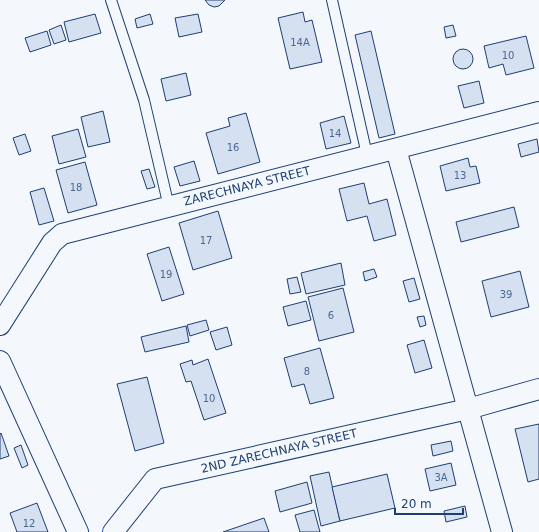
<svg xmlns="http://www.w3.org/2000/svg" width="539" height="532" font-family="'DejaVu Sans',sans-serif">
  <rect width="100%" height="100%" fill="#f4f7fb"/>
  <g fill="#d5e0f0" stroke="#1d3f73">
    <polygon points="205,0 225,0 219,6 214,7 209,5"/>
    <polygon points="303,12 305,22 312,20 322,62 290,69 278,18"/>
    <polygon points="95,14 101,33 69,42 64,22"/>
    <polygon points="150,14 153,24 137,28 135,19"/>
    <polygon points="198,14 202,32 179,37 175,18"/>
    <polygon points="61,25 66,40 54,44 49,30"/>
    <polygon points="453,25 456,36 446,38 444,27"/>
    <polygon points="47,31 51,45 30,52 25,38"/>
    <polygon points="371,31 395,134 379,138 355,35"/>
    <polygon points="526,36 534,68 506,75 503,64 489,68 484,46"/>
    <circle cx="463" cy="59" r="10"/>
    <polygon points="186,73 191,95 166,101 161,79"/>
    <polygon points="479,81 484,103 464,108 458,86"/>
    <polygon points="103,111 110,142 88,147 81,117"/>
    <polygon points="246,113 260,162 218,174 206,133 230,126 228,118"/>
    <polygon points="344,116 351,143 326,149 320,123"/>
    <polygon points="78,129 86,157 59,164 52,136"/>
    <polygon points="25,134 31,151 19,155 13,138"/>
    <polygon points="537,139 539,152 521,157 518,144"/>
    <polygon points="468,158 470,167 476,166 480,183 446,191 440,166"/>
    <polygon points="194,161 200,181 180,186 174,167"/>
    <polygon points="85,162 97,205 68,213 56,170"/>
    <polygon points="149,169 155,187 147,189 141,171"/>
    <polygon points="364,183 369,204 387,199 396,235 374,241 367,216 347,221 339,189"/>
    <polygon points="44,188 54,221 39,225 30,192"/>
    <polygon points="514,207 519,227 461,242 456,222"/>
    <polygon points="218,211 232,258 193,270 179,223"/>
    <polygon points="169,247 184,294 162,301 147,254"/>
    <polygon points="341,263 345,285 306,294 301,273"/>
    <polygon points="374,269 377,277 365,281 363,272"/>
    <polygon points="520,271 529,307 491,317 482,281"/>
    <polygon points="297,277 301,292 290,294 287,279"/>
    <polygon points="414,278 420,299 409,302 403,281"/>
    <polygon points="343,288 354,332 319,341 308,297"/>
    <polygon points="306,301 311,320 288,326 283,307"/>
    <polygon points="424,316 426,325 420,327 417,317"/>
    <polygon points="206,320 209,330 190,336 187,325"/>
    <polygon points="186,326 189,342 145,352 141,337"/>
    <polygon points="227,327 232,345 216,350 210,332"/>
    <polygon points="424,340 432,368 415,373 407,345"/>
    <polygon points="320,348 334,398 310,404 304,384 292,387 284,358"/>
    <polygon points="208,359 226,413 204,420 191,381 186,382 180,364 192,360 193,365"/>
    <polygon points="147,377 164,443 135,451 117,384"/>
    <polygon points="539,424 539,479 528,482 515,429"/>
    <polygon points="1,433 9,456 0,459 0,434"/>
    <polygon points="451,441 453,451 433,456 431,445"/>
    <polygon points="21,445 28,465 22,468 14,448"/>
    <polygon points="451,463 456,485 430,491 425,469"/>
    <polygon points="329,472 340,521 321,526 310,476"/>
    <polygon points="387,474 395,508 340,521 332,487"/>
    <polygon points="307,482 312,503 280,512 275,491"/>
    <polygon points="37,503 48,532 17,532 10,513"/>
    <polygon points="465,506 467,517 446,522 444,511"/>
    <polygon points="314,510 320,532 300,532 295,515"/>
    <polygon points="264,518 269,532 223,532"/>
  </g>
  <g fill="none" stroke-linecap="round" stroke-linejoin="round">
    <defs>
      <g id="service">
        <polyline points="111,0 144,100 169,207"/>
        <polyline points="332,0 367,155"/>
      </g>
      <g id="minor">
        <polyline points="396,149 502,532"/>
        <polyline points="0,325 52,243 62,234 539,112"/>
        <polyline points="0,361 78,532"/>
        <polyline points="113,532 155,479 468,409 539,389"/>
      </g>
    </defs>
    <use href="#service" stroke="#1d3f73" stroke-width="12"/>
    <use href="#minor" stroke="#1d3f73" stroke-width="22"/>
    <use href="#service" stroke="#f4f7fb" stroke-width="10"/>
    <use href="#minor" stroke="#f4f7fb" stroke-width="20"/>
  </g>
  <g text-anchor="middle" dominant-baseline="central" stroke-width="3" stroke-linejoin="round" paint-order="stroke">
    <g font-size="10" fill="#4b6792">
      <text x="300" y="42">14А</text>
      <text x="508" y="55">10</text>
      <text x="335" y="133">14</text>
      <text x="233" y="147">16</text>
      <text x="460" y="175">13</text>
      <text x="76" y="187">18</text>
      <text x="206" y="240">17</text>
      <text x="166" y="274">19</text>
      <text x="506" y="294">39</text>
      <text x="331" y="315">6</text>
      <text x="307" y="371">8</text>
      <text x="209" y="398">10</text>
      <text x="441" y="477">3А</text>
      <text x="29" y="523">12</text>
    </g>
    <g font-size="12" fill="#1d3f73" stroke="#f4f7fb">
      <text transform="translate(247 186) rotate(-14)">ZARECHNAYA STREET</text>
      <text transform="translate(279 451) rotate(-13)">2ND ZARECHNAYA STREET</text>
    </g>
  </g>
  <path d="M395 508v6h68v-6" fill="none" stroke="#1d3f73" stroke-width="2"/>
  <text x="401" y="508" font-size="12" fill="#1d3f73" stroke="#f4f7fb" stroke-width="3" paint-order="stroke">20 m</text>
</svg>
